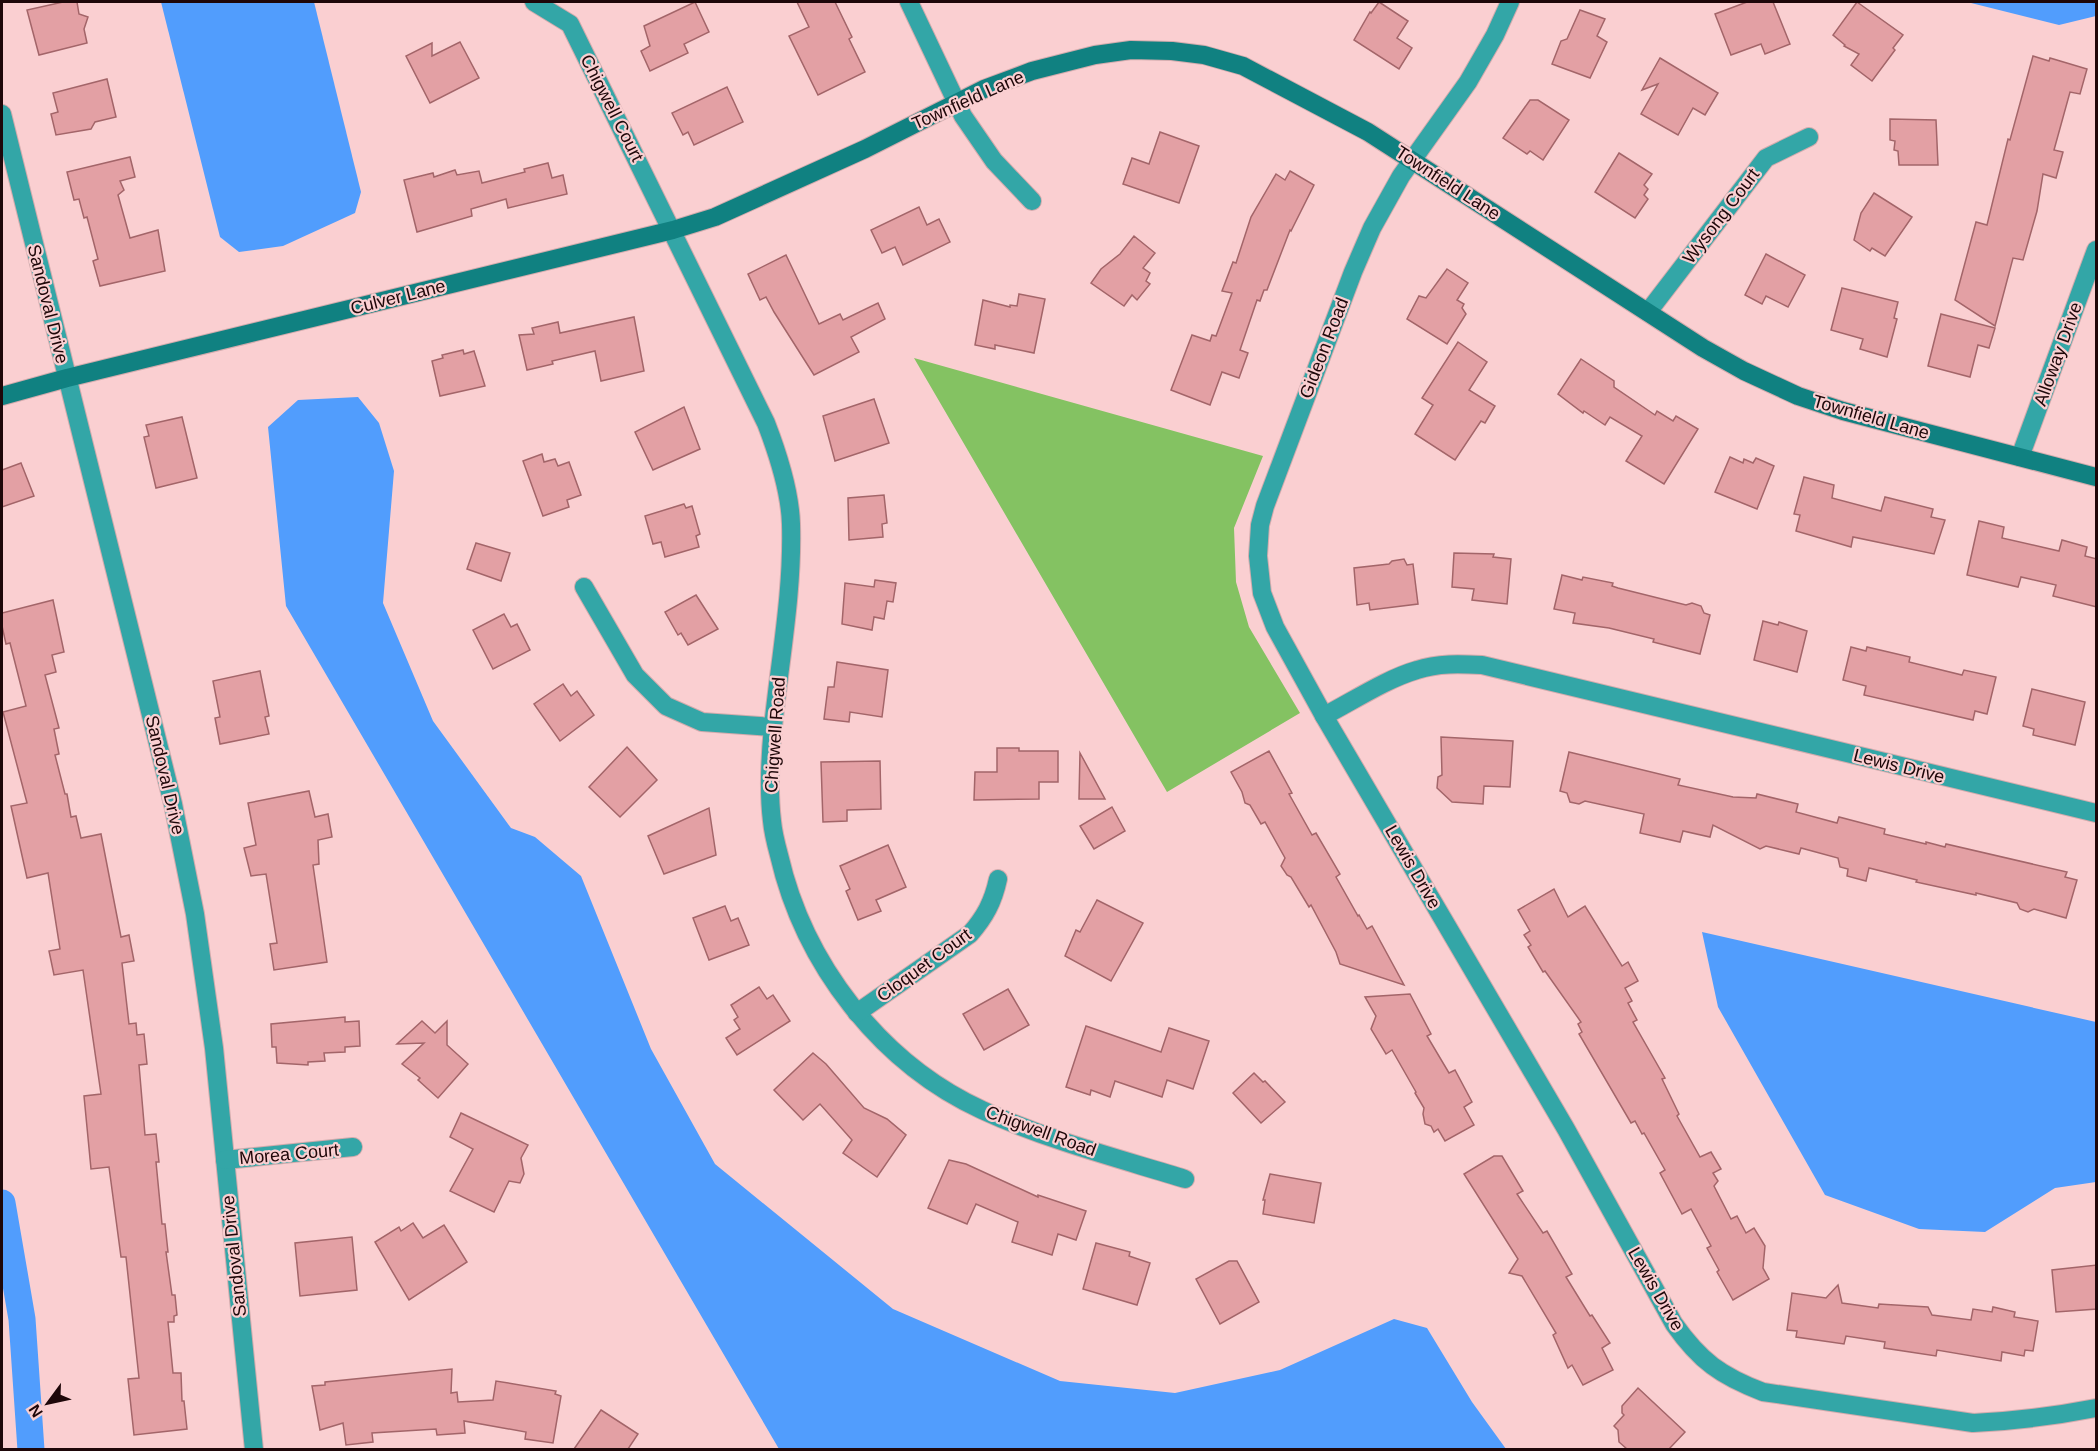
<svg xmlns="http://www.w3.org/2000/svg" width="2098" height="1451" font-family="Arial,sans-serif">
  <rect width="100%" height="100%" fill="#facfd1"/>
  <polygon fill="#84c262" points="914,358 1263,456 1234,528 1236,582 1249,627 1300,713 1167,792"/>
  <g fill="#519dfd">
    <polygon points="161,2 314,2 361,192 355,213 283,246 239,252 220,237"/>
    <polygon points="1967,2 2096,2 2096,16 2059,25"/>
    <polygon points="358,397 379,423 394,471 383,603 433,721 511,828 535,837 581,876 651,1049 715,1164 893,1309 1060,1381 1175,1393 1280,1370 1394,1319 1427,1328 1472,1402 1506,1449 779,1449 286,606 268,427 298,400"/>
    <polygon points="1702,932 2096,1022 2096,1182 2055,1188 1985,1232 1919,1229 1825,1195 1718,1007"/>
  </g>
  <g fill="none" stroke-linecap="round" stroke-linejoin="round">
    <polyline stroke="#519dfd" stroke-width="27" points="2,1203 22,1319 31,1450"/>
  </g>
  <g fill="#e3a0a4" stroke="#a36569" stroke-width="1.5">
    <polygon points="63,2 77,2 79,14 88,17 84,29 87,43 39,55 27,10"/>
    <polygon points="695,2 709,32 684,44 688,53 650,71 641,51 650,46 644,26"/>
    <polygon points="797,2 835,2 852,37 849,39 865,72 818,95 789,36 809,27"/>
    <polygon points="1379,2 1408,21 1397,38 1412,48 1399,69 1354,40 1370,12 1371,13"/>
    <polygon points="1747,2 1773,2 1790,44 1765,54 1761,44 1731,55 1715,14"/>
    <polygon points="1857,2 1903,35 1893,48 1895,50 1872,81 1851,65 1859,54 1844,46 1845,45 1833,35"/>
    <polygon points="1580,10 1605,19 1597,36 1607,42 1590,78 1552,64 1561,41 1567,39"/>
    <polygon points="460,42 479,78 430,103 406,56 432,43 432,56"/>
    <polygon points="2033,56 2049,61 2050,58 2087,69 2080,94 2070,92 2054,150 2063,152 2056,178 2043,174 2037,211 2023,260 2013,258 1995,326 1955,300 1976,222 1987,225 2008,139 2010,140"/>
    <polygon points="1660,58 1718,93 1705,115 1693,108 1678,135 1641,114 1658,84 1642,90"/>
    <polygon points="107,79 116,117 95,122 91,129 56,135 51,114 58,112 53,93"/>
    <polygon points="727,87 743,122 694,145 688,132 683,135 672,113"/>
    <polygon points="1530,100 1538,100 1569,120 1543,160 1530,151 1527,154 1503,138"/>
    <polygon points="1890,119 1936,120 1938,165 1899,165 1898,151 1894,150 1895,141 1890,140"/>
    <polygon points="1160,132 1199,146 1179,203 1123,184 1132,158 1149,164"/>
    <polygon points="1619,153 1652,174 1644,185 1648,189 1644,195 1648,199 1635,218 1595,192"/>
    <polygon points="130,157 135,177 120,181 124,190 118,195 130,238 158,230 165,271 100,286 93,261 98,259 87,217 84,218 79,199 74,200 67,172"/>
    <polygon points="548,163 552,178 563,175 567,194 508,208 506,199 471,209 472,216 417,232 404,180 433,173 434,177 455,170 457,175 479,171 482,183 525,172 524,169"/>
    <polygon points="1290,171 1314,185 1291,231 1290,230 1267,290 1264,290 1260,301 1257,300 1240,350 1248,353 1239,378 1222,372 1210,405 1171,390 1192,335 1210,341 1212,335 1216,336 1232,293 1222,291 1233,262 1236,263 1251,217 1276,174 1285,180"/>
    <polygon points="1874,193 1912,217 1885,256 1872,248 1870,251 1854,240 1861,213"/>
    <polygon points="919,207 927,225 939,219 950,242 903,265 895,247 882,253 871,230"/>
    <polygon points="1134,236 1155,253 1143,268 1150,273 1146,281 1150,284 1137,300 1132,295 1124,306 1091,283 1101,269 1120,254"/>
    <polygon points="1766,254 1805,275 1788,307 1766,296 1762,304 1745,295"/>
    <polygon points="786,255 819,324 840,314 843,320 878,303 885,319 851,337 859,352 814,375 774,312 766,297 760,300 748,274"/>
    <polygon points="1447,269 1468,283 1457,300 1464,304 1462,308 1466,314 1447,344 1407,319 1419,296 1426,298"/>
    <polygon points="1842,288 1898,302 1894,318 1897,319 1887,357 1860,349 1863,339 1831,330"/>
    <polygon points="1019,294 1045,299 1034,353 995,345 995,349 975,345 983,300 1010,307 1010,305 1017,306"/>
    <polygon points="1941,314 1995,328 1989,348 1978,345 1970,377 1928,366"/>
    <polygon points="634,317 644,371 601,381 595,351 552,361 553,364 527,370 519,335 534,334 532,328 558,322 560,333"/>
    <polygon points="1458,342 1487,362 1469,390 1495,406 1485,423 1481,421 1455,460 1415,434 1433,405 1422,398"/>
    <polygon points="463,350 464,354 474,351 485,386 440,396 432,361 443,358 442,355"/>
    <polygon points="1581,359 1614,381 1614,387 1655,415 1657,411 1673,421 1676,416 1698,429 1664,484 1626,461 1642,436 1610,417 1605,425 1584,411 1583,413 1558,394"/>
    <polygon points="874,399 889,443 835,461 823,416"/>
    <polygon points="684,407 700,449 653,470 635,432"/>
    <polygon points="182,417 197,478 156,488 144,437 149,436 146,425"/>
    <polygon points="542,454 544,462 555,459 558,466 569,462 581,495 567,500 569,507 543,516 523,461"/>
    <polygon points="1730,457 1743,463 1744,459 1753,463 1756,458 1774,466 1757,509 1715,492"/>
    <polygon points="21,463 34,496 2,507 2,470"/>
    <polygon points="1804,477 1834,485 1832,498 1881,511 1885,497 1933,509 1931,517 1945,520 1934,554 1853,537 1851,547 1796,531 1800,515 1794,514"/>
    <polygon points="884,495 887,523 882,524 883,537 849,540 848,498"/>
    <polygon points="684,504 686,508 692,506 700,534 696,536 699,547 665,557 661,542 653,544 645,516"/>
    <polygon points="1979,521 2004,527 2002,538 2059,551 2062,540 2087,547 2085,556 2097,559 2097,607 2053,596 2056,585 2021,577 2018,587 1967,575"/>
    <polygon points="476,543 510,553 501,581 467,569"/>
    <polygon points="1454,553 1494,554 1493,557 1511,559 1507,604 1472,600 1474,589 1452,587"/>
    <polygon points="1404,559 1407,565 1413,564 1418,604 1370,610 1369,603 1357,605 1354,568 1389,564 1392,561"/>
    <polygon points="1562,575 1582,580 1583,577 1613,583 1612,586 1618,588 1686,605 1692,603 1701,606 1704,613 1710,615 1700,654 1653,642 1654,639 1609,628 1573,623 1575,613 1554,609"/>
    <polygon points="875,580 896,583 893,602 887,601 884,619 874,617 872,630 842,624 845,583 874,587"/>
    <polygon points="696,595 718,629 688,645 681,633 678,635 665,612"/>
    <polygon points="53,600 64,652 52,655 56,672 45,675 59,728 54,729 59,754 55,755 65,794 67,794 71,817 76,816 81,838 101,834 121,937 129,935 134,961 122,963 129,1024 136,1023 137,1035 144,1034 147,1064 139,1065 145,1135 156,1134 159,1162 156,1162 162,1224 165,1224 168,1252 166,1252 172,1295 175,1295 177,1315 174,1316 174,1322 168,1322 173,1373 181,1373 182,1401 184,1401 187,1429 134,1435 128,1379 139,1378 126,1257 121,1257 109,1167 91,1169 84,1096 101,1094 83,970 54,975 49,951 60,949 48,873 27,878 11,806 27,803 3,712 26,706 10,643 6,644 2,626 2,613"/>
    <polygon points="504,614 511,627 517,624 530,650 493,669 473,630"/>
    <polygon points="1763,621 1778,625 1779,622 1807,631 1797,672 1754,660"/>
    <polygon points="1851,647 1866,651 1867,647 1910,657 1909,662 1962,675 1964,670 1996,677 1987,714 1975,711 1973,720 1864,695 1866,686 1843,680"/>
    <polygon points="837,662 888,670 882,717 850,712 849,722 824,719 828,687 834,687"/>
    <polygon points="260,671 269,716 265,717 269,734 220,744 215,718 220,717 213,681"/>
    <polygon points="563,684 571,696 577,691 594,715 560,741 534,704"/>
    <polygon points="2032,689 2085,702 2075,745 2033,735 2034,729 2023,726"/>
    <polygon points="1441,737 1513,741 1510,787 1484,786 1483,804 1452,802 1437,788 1438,777 1442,775"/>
    <polygon points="627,747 657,780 620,817 589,787"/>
    <polygon points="997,748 1019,748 1019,751 1058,751 1058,782 1039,782 1039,799 974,800 975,772 997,772"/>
    <polygon points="1269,751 1292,793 1289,794 1312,835 1316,833 1340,874 1336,877 1358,916 1359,915 1367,929 1372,926 1404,985 1340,964 1336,952 1311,905 1309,907 1291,877 1287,875 1281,866 1285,858 1265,822 1261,824 1250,805 1245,803 1242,792 1231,772"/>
    <polygon points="1569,752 1680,779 1678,785 1733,797 1756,798 1757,794 1798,804 1796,812 1837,823 1839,817 1885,829 1884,834 1926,844 1926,842 1945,847 1946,844 2067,872 2065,877 2077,880 2066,918 2034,909 2028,912 2020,909 2017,903 1976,893 1976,895 1916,882 1917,880 1869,868 1866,881 1847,876 1848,869 1840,867 1838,858 1801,848 1799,854 1766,846 1760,849 1713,825 1710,837 1683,831 1680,842 1640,833 1644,814 1585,801 1579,804 1570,802 1567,793 1560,791"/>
    <polygon points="1080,753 1105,799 1079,799"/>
    <polygon points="880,761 881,809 847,810 847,821 823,822 821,762"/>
    <polygon points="309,791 315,817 328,814 332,837 318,840 319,864 313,865 327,962 274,970 270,944 277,943 266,874 251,876 244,848 256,845 248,803"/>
    <polygon points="1112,807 1125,831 1094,849 1080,826"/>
    <polygon points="709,808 716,855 664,874 648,836"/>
    <polygon points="888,845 906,887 876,900 881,911 858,920 846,891 850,889 840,866"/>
    <polygon points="1554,889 1568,917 1585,906 1622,966 1628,962 1638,981 1625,988 1632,1001 1628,1003 1637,1020 1633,1022 1665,1078 1662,1079 1679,1114 1677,1116 1700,1157 1711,1152 1721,1169 1713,1173 1718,1181 1714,1186 1731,1219 1737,1216 1746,1233 1754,1228 1765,1246 1763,1268 1769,1279 1733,1300 1717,1272 1719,1270 1707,1248 1711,1246 1691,1209 1682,1214 1660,1173 1665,1170 1644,1133 1642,1134 1635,1121 1631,1123 1579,1034 1582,1032 1578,1024 1581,1022 1545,971 1543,972 1528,947 1531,945 1524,935 1530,931 1518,910"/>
    <polygon points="1097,900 1143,923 1111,981 1065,956 1076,930 1080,932"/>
    <polygon points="725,906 731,921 738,918 749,945 709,960 693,918"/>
    <polygon points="759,987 767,999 773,995 790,1021 737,1055 726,1038 740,1029 734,1020 738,1017 731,1005"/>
    <polygon points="1008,989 1029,1025 984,1050 963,1014"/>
    <polygon points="1410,994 1431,1034 1427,1036 1449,1073 1455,1070 1472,1102 1464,1107 1474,1125 1445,1141 1438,1129 1434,1132 1431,1126 1425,1124 1423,1114 1424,1108 1415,1093 1416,1092 1392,1050 1386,1054 1371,1029 1376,1016 1365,997"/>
    <polygon points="345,1017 345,1022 359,1021 360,1046 345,1047 345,1052 324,1053 325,1061 308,1062 308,1065 277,1063 276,1047 272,1047 271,1024"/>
    <polygon points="422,1021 435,1033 447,1021 447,1045 468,1064 438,1098 418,1080 420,1078 402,1064 424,1043 397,1044"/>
    <polygon points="1086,1026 1161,1052 1169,1028 1209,1041 1193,1089 1167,1080 1162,1097 1115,1081 1110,1097 1091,1090 1090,1095 1066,1087"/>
    <polygon points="813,1053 826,1064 864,1108 887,1119 906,1135 877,1177 843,1153 852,1140 820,1104 803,1120 774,1090"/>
    <polygon points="1254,1073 1263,1082 1265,1081 1285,1102 1261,1123 1233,1093"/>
    <polygon points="461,1113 528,1145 521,1158 524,1174 520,1183 509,1181 494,1212 450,1191 473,1149 450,1137"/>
    <polygon points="1494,1156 1502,1156 1523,1191 1517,1194 1543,1233 1547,1231 1572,1274 1566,1277 1590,1316 1592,1315 1610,1343 1602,1348 1613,1370 1583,1385 1572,1365 1568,1368 1553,1335 1556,1333 1522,1276 1509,1273 1518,1259 1464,1174"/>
    <polygon points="949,1160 966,1164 1038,1197 1038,1195 1086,1211 1076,1240 1058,1234 1052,1255 1012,1242 1018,1222 976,1204 967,1224 928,1208"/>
    <polygon points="1270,1174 1321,1183 1314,1223 1263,1214 1265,1200 1263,1200"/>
    <polygon points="413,1223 423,1238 444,1225 467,1262 409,1300 375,1242 399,1227 401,1231"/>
    <polygon points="352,1237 357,1290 300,1296 295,1243"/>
    <polygon points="1096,1243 1130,1252 1129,1256 1150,1263 1137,1305 1083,1289"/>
    <polygon points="1229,1261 1237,1261 1259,1302 1220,1324 1196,1279"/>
    <polygon points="2097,1265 2097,1309 2056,1312 2052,1270"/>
    <polygon points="1838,1285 1842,1303 1878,1308 1879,1304 1928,1307 1932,1315 1971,1320 1973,1309 1992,1312 1993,1307 2015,1312 2014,1317 2038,1321 2033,1351 2025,1350 2024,1356 2002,1352 2001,1361 1937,1350 1936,1356 1884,1348 1885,1342 1846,1336 1844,1344 1796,1337 1797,1331 1787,1330 1792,1293 1826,1298"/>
    <polygon points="452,1369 451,1393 457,1392 458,1402 493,1400 496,1381 556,1391 555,1394 561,1396 553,1443 525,1439 526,1432 464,1421 465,1433 437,1435 436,1429 372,1433 373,1442 346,1445 343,1423 320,1430 312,1386 325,1385 325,1382"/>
    <polygon points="1638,1388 1685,1432 1669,1449 1627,1449 1619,1442 1618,1430 1614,1426 1624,1415 1622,1413 1622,1406"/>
    <polygon points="601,1410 638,1434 628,1449 574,1449"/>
  </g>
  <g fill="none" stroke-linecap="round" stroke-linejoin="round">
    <defs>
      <g id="street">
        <path d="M534,2l36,22 196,399c12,31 24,67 25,101 2,68 -11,135 -18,203 -3,31 -5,62 -1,94 1,11 4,23 7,34 25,109 101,208 203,255 65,30 135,48 203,69"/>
        <polyline points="909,2 963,116 994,161 1032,201"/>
        <path d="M1510,2l-15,33 -27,47 -67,94 -29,52 -19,44 -88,234 -5,19 -2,31 4,37 13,34 49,89 242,413 108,195c26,37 47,52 89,68l210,31c41,-2 82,-7 123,-15"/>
        <polyline points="2,114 173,804 195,914 214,1048 254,1450"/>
        <polyline points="1648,312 1766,158 1809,137"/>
        <polyline points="2020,457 2096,250"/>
        <polyline points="584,587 635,675 666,706 702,722 773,727"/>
        <path d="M1324,716c29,-15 62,-37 93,-46 21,-7 43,-6 65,-5l614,148"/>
        <path d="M857,1013l113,-79c15,-17 23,-32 28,-55"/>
        <polyline points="225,1160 353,1147"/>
      </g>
      <polyline id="secondary" points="2,396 67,378 673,230 715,217 865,149 984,89 1032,71 1095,55 1131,50 1172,51 1204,55 1243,66 1368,132 1703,348 1744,371 1798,396 1843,411 2096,477"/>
    </defs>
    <use href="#street" stroke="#d2abad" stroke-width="20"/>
    <use href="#secondary" stroke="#d2abad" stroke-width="20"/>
    <use href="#street" stroke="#33a6a7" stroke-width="18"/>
    <use href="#secondary" stroke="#108181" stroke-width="18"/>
  </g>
  <g text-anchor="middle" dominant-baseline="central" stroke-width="4.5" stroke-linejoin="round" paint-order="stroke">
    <g font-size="18" fill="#1e0709" stroke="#facfd1">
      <text transform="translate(968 100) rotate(-24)">Townfield Lane</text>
      <text transform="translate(612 108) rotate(63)">Chigwell Court</text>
      <text transform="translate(1448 183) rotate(33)">Townfield Lane</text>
      <text transform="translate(1721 216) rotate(-53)">Wysong Court</text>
      <text transform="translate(398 297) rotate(-14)">Culver Lane</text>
      <text transform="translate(48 304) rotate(76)">Sandoval Drive</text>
      <text transform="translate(1324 348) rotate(-69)">Gideon Road</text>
      <text transform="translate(2058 354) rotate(-70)">Alloway Drive</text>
      <text transform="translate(1871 417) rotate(16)">Townfield Lane</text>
      <text transform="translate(775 735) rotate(-86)">Chigwell Road</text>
      <text transform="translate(1899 766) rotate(14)">Lewis Drive</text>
      <text transform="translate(165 775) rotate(77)">Sandoval Drive</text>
      <text transform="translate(1413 867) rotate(60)">Lewis Drive</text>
      <text transform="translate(924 965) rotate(-36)">Cloquet Court</text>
      <text transform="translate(1041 1131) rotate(20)">Chigwell Road</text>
      <text transform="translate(289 1154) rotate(-5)">Morea Court</text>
      <text transform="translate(234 1256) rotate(-96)">Sandoval Drive</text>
      <text transform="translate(1656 1289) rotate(60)">Lewis Drive</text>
    </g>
  </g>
  <rect width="2098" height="1451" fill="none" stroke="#1e0709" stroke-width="6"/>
  <g transform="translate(48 1403) rotate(237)" stroke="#facfd1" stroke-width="4.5" paint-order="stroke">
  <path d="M0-4.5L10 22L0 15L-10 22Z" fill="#1e0709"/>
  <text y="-9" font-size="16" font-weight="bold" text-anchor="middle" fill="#1e0709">N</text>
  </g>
</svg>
